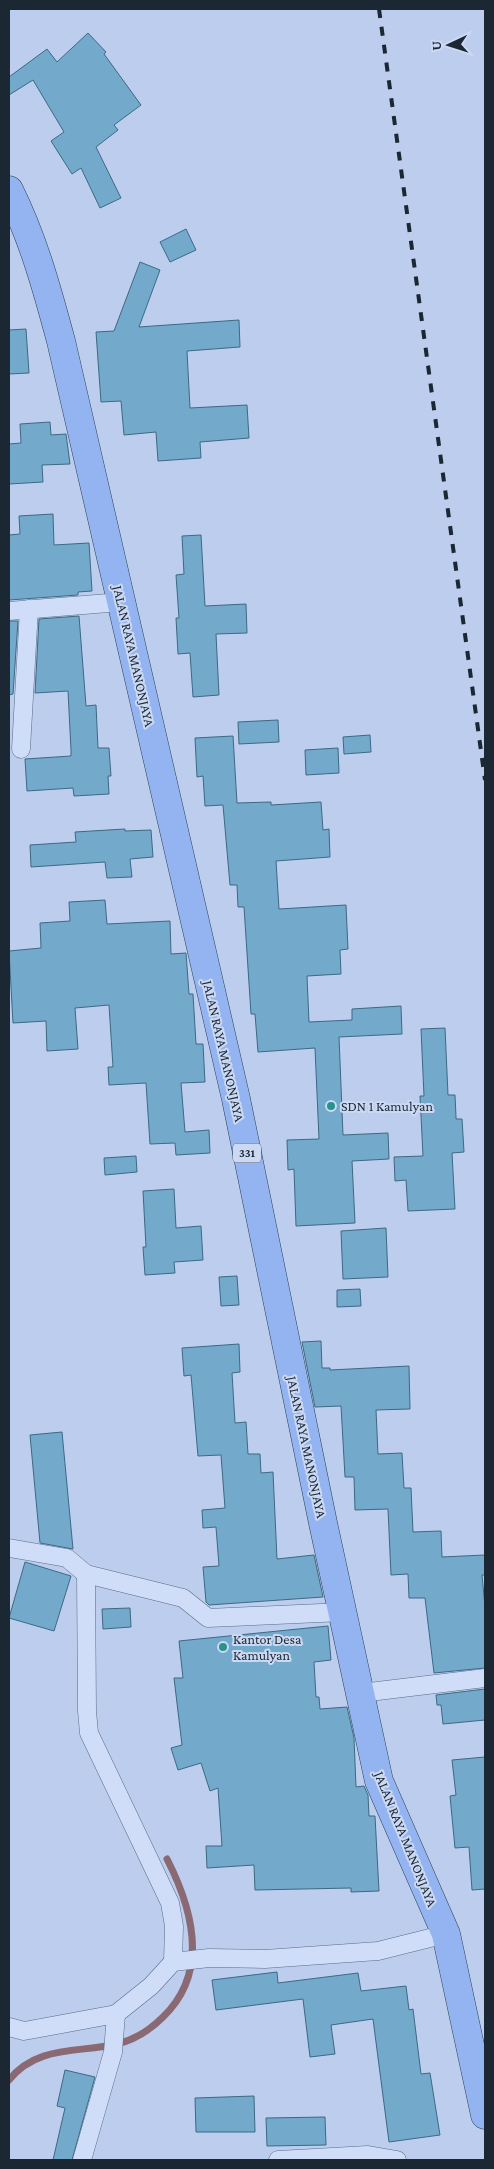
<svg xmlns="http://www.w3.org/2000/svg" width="494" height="2169" font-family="'Crimson Pro',serif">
  <rect width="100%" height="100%" fill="#bdcded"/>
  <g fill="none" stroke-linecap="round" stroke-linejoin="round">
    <path stroke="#8b6972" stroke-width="7" d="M9,2080c28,-35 69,-27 108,-36 17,-4 34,-15 46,-27 47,-45 30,-107 4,-158"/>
  </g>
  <g fill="#73a9cb" stroke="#3d6983">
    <polygon points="88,33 106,52 104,54 141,105 114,125 118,130 96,147 121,198 100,208 81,168 72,174 51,141 64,132 33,80 9,95 9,77 47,49 57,62"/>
    <polygon points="186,229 196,250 170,262 160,242"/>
    <polygon points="140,262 160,270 139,327 239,320 240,347 187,351 190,408 247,405 249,438 200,442 201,458 158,461 156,432 124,435 121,401 101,402 96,332 114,331"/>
    <polygon points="26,329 29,373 9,374 9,330"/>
    <polygon points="50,422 51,435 66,434 70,464 42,465 43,482 9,484 9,444 21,443 20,424"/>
    <polygon points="53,514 54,545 89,543 92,591 78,592 78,595 9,600 9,535 20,534 19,516"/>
    <polygon points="201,535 205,606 246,604 247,633 216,634 219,695 193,697 190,653 178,654 176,618 179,618 176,575 184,574 182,536"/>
    <polygon points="79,616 86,706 96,705 98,748 109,748 111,776 108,776 109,794 74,796 73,788 27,791 25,759 71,756 71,750 68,691 35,693 39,619"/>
    <polygon points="9,621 18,621 13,694 9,695"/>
    <polygon points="278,720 279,742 239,744 238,722"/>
    <polygon points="370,735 371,752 344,754 343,737"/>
    <polygon points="233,736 237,803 271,802 271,805 321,802 323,830 329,829 330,857 276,861 279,909 346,905 348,949 340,950 341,974 307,976 309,1022 352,1020 352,1009 401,1006 402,1034 339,1037 343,1135 388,1133 389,1159 352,1161 355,1223 296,1226 294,1169 288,1170 287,1140 319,1139 315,1048 258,1052 255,1014 251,1014 244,907 238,907 237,885 230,885 223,805 205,806 203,776 197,777 195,738"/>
    <polygon points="338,748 339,773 306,775 305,750"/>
    <polygon points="125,829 125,831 151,830 153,857 130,859 132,877 107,878 105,862 31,867 30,845 76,842 75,832"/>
    <polygon points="105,900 107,924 170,921 171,954 186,953 189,994 193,994 196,1044 203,1044 205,1082 181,1083 185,1132 209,1130 210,1153 176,1155 175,1143 150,1144 146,1083 109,1085 108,1067 113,1067 109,1005 75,1008 78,1049 47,1051 46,1021 13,1023 9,951 41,948 40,923 70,921 69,902"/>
    <polygon points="445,1028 448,1095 455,1095 456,1117 456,1119 462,1119 464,1152 452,1153 455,1209 408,1211 406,1180 395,1181 394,1157 423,1156 420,1096 424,1096 421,1029"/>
    <polygon points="136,1156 137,1172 105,1175 104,1158"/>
    <polygon points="174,1189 176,1228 201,1226 203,1260 174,1262 175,1273 145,1275 143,1247 146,1247 143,1191"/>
    <polygon points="386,1228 388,1277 343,1279 341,1231"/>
    <polygon points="237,1276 239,1305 221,1306 219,1277"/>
    <polygon points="360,1289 361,1306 337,1307 337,1290"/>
    <polygon points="321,1341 322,1368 330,1368 330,1370 409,1366 410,1409 376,1410 378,1454 402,1453 404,1488 411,1488 413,1532 441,1531 442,1557 485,1555 485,1575 482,1575 485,1607 485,1668 434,1673 425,1598 409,1598 408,1574 391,1575 388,1509 355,1510 354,1477 345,1477 341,1406 315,1407 302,1342"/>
    <polygon points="239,1344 240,1372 232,1373 235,1423 246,1422 248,1454 260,1454 261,1473 273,1472 277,1559 314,1555 323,1597 209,1605 206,1602 203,1567 219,1566 216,1527 203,1528 202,1510 225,1508 221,1455 198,1456 191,1375 184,1376 182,1348"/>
    <polygon points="62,1432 73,1549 40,1543 30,1435"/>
    <polygon points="25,1562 71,1576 54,1631 9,1618"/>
    <polygon points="130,1608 131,1627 103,1629 102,1609"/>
    <polygon points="328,1626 331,1660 314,1662 316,1697 319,1697 320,1709 347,1707 354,1738 356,1787 364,1786 368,1795 369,1816 375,1816 379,1891 351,1892 351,1888 255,1890 254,1865 207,1868 206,1846 222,1846 218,1788 210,1791 201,1763 178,1770 171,1748 182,1745 174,1678 183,1678 179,1641"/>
    <polygon points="485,1689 485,1720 443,1724 441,1705 437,1705 436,1695"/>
    <polygon points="485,1757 485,1889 472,1890 469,1847 455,1848 450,1796 456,1795 452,1760"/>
    <polygon points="277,1972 278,1983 358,1973 361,1991 406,1986 409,2010 413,2009 421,2074 430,2073 440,2135 389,2142 373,2019 331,2025 335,2054 310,2057 303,1999 216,2010 212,1980"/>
    <polygon points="65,2070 95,2077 72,2160 53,2160 65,2108 57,2106"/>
    <polygon points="254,2096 255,2132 196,2132 195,2098"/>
    <polygon points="325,2117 326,2145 267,2146 266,2118"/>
  </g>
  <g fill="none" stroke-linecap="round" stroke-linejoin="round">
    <defs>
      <g id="minor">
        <polyline points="9,611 121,602"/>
        <polyline points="21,749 29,609"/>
        <polyline points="9,1548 67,1558 86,1574 183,1598 208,1618 343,1612"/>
        <polyline points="86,1574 87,1711 89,1733 170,1903 174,1926 173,1962"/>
        <polyline points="361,1693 485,1678"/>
        <polyline points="9,2027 24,2031 116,2014 151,1986 173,1962 209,1958 265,1959 378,1951 446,1934"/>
        <polyline points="82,2160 113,2052 116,2014"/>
        <polyline points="278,2160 368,2155 397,2160"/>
      </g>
      <path id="primary" d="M9,190c24,48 38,99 52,151l175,758 87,424 56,258 67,153 39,181"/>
    </defs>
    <use href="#minor" stroke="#576d84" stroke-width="19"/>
    <use href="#primary" stroke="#2b4151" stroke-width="29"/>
    <use href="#minor" stroke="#d0ddf8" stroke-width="18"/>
    <use href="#primary" stroke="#94b4f1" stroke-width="28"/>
    <polyline stroke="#1b2833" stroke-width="4" stroke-dasharray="9 9" stroke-linecap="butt" points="379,9 485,780"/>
  </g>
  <g fill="#28928e" stroke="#ccd9f4" stroke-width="2">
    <circle cx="331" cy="1106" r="5"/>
    <circle cx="223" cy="1647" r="5"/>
  </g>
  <g text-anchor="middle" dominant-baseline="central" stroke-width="4" stroke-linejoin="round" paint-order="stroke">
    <rect fill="#ccd9f4" stroke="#505d6d" stroke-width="1" x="233" y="1143.5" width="28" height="19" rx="4"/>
    <g font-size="12" font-weight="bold" fill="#1b2833">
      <text x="247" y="1153">331</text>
    </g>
    <g font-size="14" fill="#1b2833" stroke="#ccd9f4">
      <text transform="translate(134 656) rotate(77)">JALAN RAYA MANONJAYA</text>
      <text transform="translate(224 1051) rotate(77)">JALAN RAYA MANONJAYA</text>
      <text transform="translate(307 1447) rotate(78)">JALAN RAYA MANONJAYA</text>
      <text transform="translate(406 1839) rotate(68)">JALAN RAYA MANONJAYA</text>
    </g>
    <g font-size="14" fill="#1b2833" stroke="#ccd9f4" text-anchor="start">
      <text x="341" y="1106">SDN 1 Kamulyan</text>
      <text x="233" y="1639">Kantor Desa<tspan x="233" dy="16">Kamulyan</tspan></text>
    </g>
  </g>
  <rect width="494" height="2169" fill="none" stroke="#1b2833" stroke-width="20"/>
  <g transform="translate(449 45) rotate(266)" stroke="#ccd9f4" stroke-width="4" paint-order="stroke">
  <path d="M0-4L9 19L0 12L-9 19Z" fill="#1b2833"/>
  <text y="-8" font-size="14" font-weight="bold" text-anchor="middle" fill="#1b2833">U</text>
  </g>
</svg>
